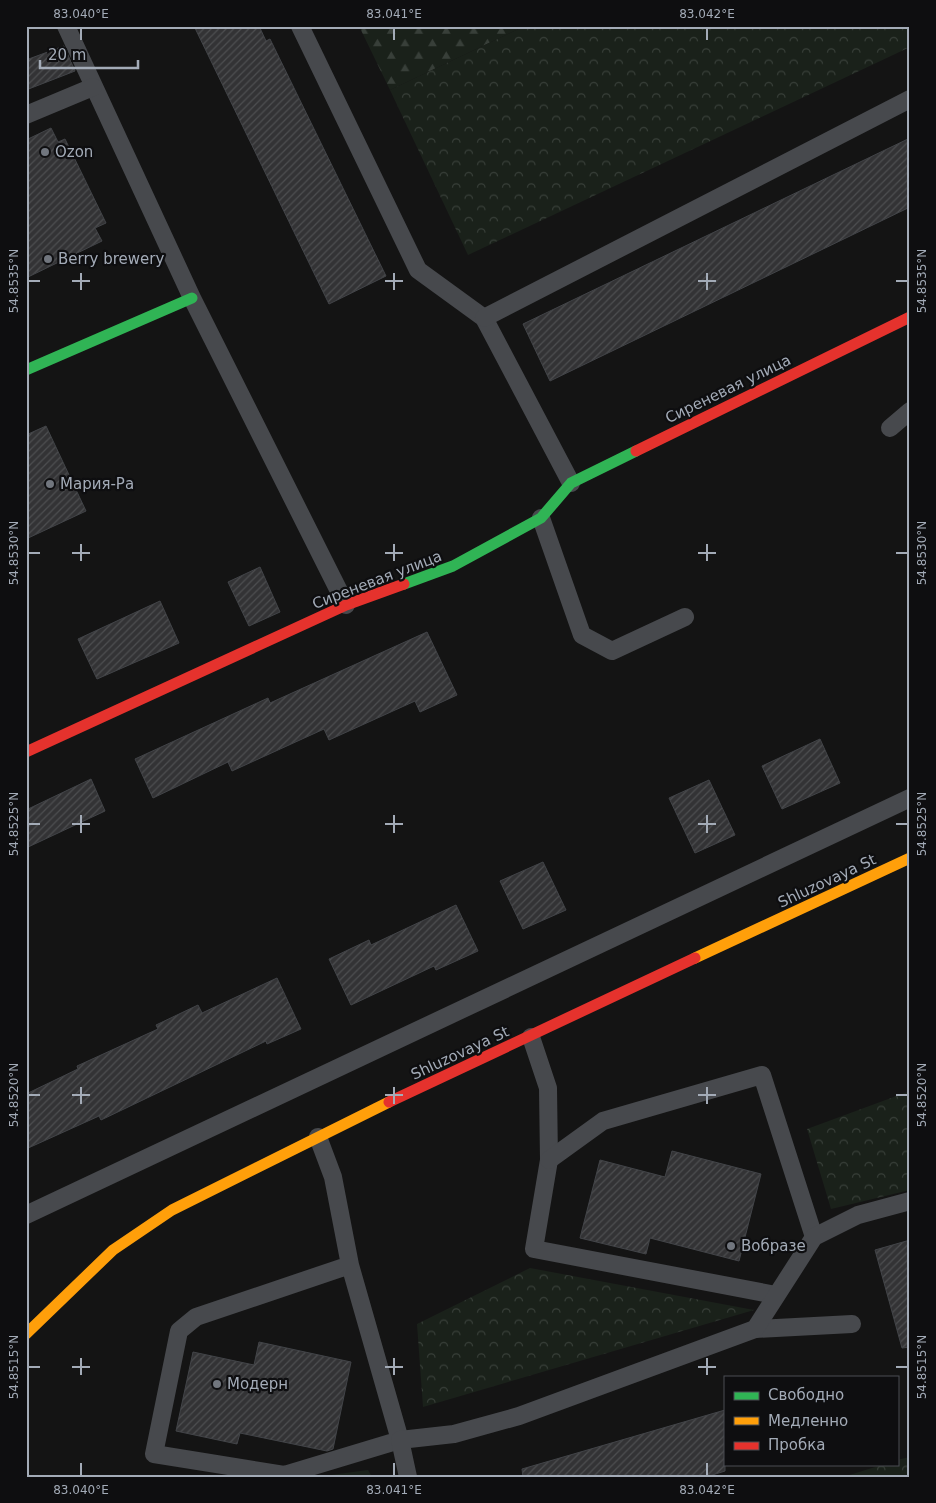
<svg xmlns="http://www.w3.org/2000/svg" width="936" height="1503" font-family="'DejaVu Sans',sans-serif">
  <defs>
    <pattern id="forest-firs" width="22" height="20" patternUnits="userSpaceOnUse" patternTransform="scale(1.25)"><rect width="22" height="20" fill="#1a211a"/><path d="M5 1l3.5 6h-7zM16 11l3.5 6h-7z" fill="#383f39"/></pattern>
    <pattern id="park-crowns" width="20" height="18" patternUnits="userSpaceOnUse" patternTransform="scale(1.25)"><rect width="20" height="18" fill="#1a211a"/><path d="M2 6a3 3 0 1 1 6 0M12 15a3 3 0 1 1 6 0" fill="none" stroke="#383f39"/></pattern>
    <pattern id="building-hatch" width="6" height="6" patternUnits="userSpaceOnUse" patternTransform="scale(1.25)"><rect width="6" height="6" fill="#333335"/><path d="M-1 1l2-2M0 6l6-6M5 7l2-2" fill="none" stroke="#4d4e50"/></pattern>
  </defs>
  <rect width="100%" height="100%" fill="#141414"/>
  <polygon fill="url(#forest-firs)" points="359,26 525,26 390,90"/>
  <g fill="url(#park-crowns)">
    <polygon points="525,26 910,26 910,47 468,255 390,90"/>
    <polygon points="910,1091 910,1190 831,1209 807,1129"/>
    <polygon points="530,1268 754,1310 423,1407 417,1324"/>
    <polygon points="910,1457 910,1477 843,1477 885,1464 897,1464 897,1460"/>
    <polygon points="368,1470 372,1477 316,1477"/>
  </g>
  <g fill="url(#building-hatch)" stroke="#424448">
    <polygon points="194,26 259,26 266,41 270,39 386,276 329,304"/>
    <polygon points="64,46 75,71 26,90 26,60"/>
    <polygon points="51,128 58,142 65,139 106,223 95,228 102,241 26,278 26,140"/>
    <polygon points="910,138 910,207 550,381 523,324"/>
    <polygon points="46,426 86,511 26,539 26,435"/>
    <polygon points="260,567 280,612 249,626 228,582"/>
    <polygon points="160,601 179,643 97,679 78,639"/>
    <polygon points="427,632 457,695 420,712 415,701 329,740 324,729 232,771 228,762 153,798 135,759 268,698 270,703"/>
    <polygon points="820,739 840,783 782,809 762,766"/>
    <polygon points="91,779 105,811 26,848 26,810"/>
    <polygon points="709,780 735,835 695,853 669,798"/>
    <polygon points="543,862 566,910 523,929 500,881"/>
    <polygon points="456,905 478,951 436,970 434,966 351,1005 329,959 369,940 371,945"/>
    <polygon points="277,978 301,1029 267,1044 266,1041 101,1120 99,1116 26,1149 26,1094 78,1069 77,1066 158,1029 156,1025 198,1005 202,1013"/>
    <polygon points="672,1151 761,1174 739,1261 650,1238 646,1254 580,1238 600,1160 665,1177"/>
    <polygon points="910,1240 910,1347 902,1348 875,1250"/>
    <polygon points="259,1342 351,1362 333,1449 327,1451 240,1433 237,1444 176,1431 193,1352 254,1365"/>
    <polygon points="725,1410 725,1471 706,1477 523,1477 522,1469"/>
  </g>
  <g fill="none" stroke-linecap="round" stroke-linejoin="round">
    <g stroke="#47494d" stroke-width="18">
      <polyline points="66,26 192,298 346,605"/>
      <polyline points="300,26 418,270 484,318 571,483"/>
      <polyline points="26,115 93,87"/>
      <polyline points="484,318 910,99"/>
      <polyline points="890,428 910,411"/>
      <polyline points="541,518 582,635 612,651 685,617"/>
      <polyline points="531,1037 548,1088 549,1160 534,1249 776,1295"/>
      <polyline points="318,1137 333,1177 350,1265 400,1440 284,1475 154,1454 179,1331 196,1317 350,1265"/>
      <polyline points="549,1160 603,1121 762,1075 814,1237"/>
      <polyline points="26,1215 910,798"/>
      <polyline points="755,1329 852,1324"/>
      <polyline points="408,1477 400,1440 454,1434 519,1416 755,1329 814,1237 858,1215 910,1201"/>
    </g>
    <g stroke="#30b455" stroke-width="11">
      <polyline points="26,370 192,298"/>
      <polyline points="404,584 453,566 541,518 571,483 636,451"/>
    </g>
    <g stroke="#ff9f0a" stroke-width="11">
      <polyline points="695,958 910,858"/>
      <polyline points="26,1334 113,1250 172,1210 389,1102"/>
    </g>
    <g stroke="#e5322d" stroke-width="11">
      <polyline points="636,451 910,317"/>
      <polyline points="26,752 346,605 404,584"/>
      <polyline points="389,1102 695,958"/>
    </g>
  </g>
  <path fill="none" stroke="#a3abb7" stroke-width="2" d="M81,28v12M394,28v12M707,28v12M81,273v17M394,273v17M707,273v17M28,281h12M72,281h18M385,281h18M698,281h18M896,281h12M81,544v17M394,544v17M707,544v17M28,553h12M72,553h18M385,553h18M698,553h18M896,553h12M81,815v18M394,815v18M707,815v18M28,824h12M72,824h18M385,824h18M698,824h18M896,824h12M81,1087v17M394,1087v17M707,1087v17M28,1095h12M72,1095h18M385,1095h18M698,1095h18M896,1095h12M81,1358v17M394,1358v17M707,1358v17M28,1367h12M72,1367h18M385,1367h18M698,1367h18M896,1367h12M81,1463v13M394,1463v13M707,1463v13"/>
  <g fill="#71767e" stroke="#0e0e10" stroke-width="2">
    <circle cx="45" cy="152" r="5"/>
    <circle cx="48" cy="259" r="5"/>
    <circle cx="50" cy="484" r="5"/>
    <circle cx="731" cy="1246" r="5"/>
    <circle cx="217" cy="1384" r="5"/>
  </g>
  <g text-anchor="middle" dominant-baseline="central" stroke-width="4.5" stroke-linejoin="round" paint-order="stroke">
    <g font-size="15" fill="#a3abb7" stroke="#0e0e10" text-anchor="start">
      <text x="55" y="152">Ozon</text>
      <text x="58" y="259">Berry brewery</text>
      <text x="60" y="484">Мария-Ра</text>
      <text x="741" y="1246">Вобразе</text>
      <text x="227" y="1384">Модерн</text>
    </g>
    <g font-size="15" fill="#a3abb7" stroke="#0e0e10">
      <text transform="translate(728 389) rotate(-26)">Сиреневая улица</text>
      <text transform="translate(377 580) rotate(-21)">Сиреневая улица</text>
      <text transform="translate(827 881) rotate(-25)">Shluzovaya St</text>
      <text transform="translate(460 1053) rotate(-25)">Shluzovaya St</text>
    </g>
  </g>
  <rect width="936" height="1503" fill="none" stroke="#0e0e10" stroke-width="55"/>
  <rect x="724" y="1376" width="175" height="90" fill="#0e0e10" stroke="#4a4d53"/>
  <rect x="734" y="1392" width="25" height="8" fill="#30b455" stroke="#4a4d53"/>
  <text x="768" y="1400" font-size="15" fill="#a3abb7">Свободно</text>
  <rect x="734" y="1417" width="25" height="8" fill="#ff9f0a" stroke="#4a4d53"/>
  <text x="768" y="1426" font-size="15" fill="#a3abb7">Медленно</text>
  <rect x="734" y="1442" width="25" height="8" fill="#e5322d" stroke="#4a4d53"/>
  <text x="768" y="1450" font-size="15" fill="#a3abb7">Пробка</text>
  <path d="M40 60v8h98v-8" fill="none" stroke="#a3abb7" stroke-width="2.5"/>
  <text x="48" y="60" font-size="15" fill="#a3abb7" stroke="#0e0e10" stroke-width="4" paint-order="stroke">20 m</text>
  <rect x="28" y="28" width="880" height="1448" fill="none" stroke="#a3abb7" stroke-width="2"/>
  <g font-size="12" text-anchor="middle" fill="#a3abb7">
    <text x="81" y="18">83.040°E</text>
    <text x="394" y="18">83.041°E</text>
    <text x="707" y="18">83.042°E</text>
    <text transform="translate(14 281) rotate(-90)" y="4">54.8535°N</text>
    <text transform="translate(922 281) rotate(-90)" y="4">54.8535°N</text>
    <text transform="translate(14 553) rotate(-90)" y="4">54.8530°N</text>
    <text transform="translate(922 553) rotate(-90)" y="4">54.8530°N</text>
    <text transform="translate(14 824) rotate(-90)" y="4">54.8525°N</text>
    <text transform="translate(922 824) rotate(-90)" y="4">54.8525°N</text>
    <text transform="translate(14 1095) rotate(-90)" y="4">54.8520°N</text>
    <text transform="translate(922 1095) rotate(-90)" y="4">54.8520°N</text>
    <text transform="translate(14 1367) rotate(-90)" y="4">54.8515°N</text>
    <text transform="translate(922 1367) rotate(-90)" y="4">54.8515°N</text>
    <text x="81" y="1494">83.040°E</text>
    <text x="394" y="1494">83.041°E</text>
    <text x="707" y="1494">83.042°E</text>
  </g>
</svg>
